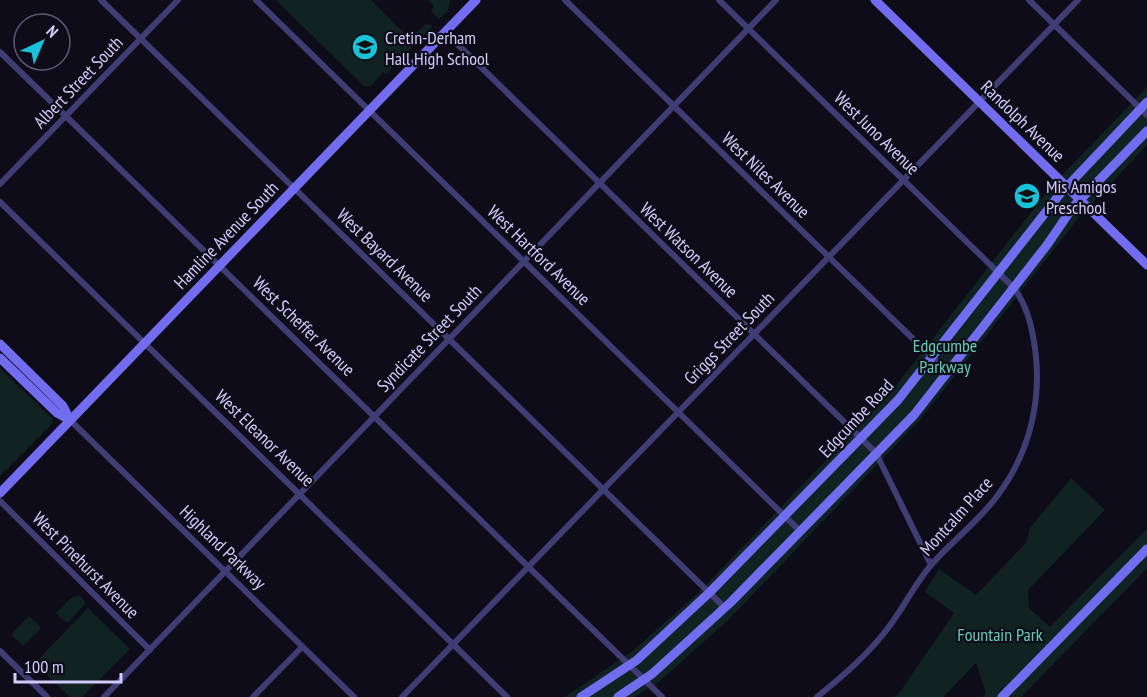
<svg xmlns="http://www.w3.org/2000/svg" width="1147" height="697" font-family="'PT Sans Narrow',sans-serif">
  <rect width="100%" height="100%" fill="#0f0c1a"/>
  <g fill="#102322">
    <polygon points="276,0 371,0 409,38 426,24 433,26 386,74 383,72 371,86 364,86"/>
    <polygon points="428,0 450,0 448,11 439,19 431,11 434,6"/>
    <polygon points="1147,87 1147,145 1080,216 920,420 730,618 660,681 635,697 565,697 634,650 697,594 862,423 892,391 1050,188"/>
    <polygon points="0,368 52,418 53,423 0,476"/>
    <polygon points="1071,478 1105,510 1028,590 1029,608 1050,627 1147,529 1147,568 1021,697 983,697 986,693 976,663 943,697 894,697 900,692 954,613 925,592 939,569 976,595 1026,543 1030,528"/>
    <polygon points="79,595 85,601 85,604 68,622 65,622 56,613 71,598"/>
    <polygon points="88,608 130,649 82,697 70,697 35,663"/>
    <polygon points="29,616 41,628 23,646 11,635"/>
  </g>
  <g fill="none" stroke-linecap="round" stroke-linejoin="round">
    <g stroke="#3f3d74" stroke-width="6">
      <polyline points="101,0 724,607"/>
      <polyline points="256,0 800,531"/>
      <polyline points="565,0 946,371"/>
      <path d="M719,0l294,287c11,14 17,32 20,49 11,57 -1,113 -35,159 -19,26 -45,45 -66,69 -16,18 -27,41 -41,60 -21,29 -47,51 -74,73"/>
      <polyline points="1029,0 1147,115"/>
      <polyline points="445,32 876,453 931,565"/>
      <polyline points="0,52 662,697"/>
      <polyline points="0,184 178,0"/>
      <polyline points="0,202 507,697"/>
      <polyline points="70,420 354,697"/>
      <polyline points="0,501 150,650"/>
      <polyline points="0,651 47,697"/>
      <polyline points="104,697 776,0"/>
      <polyline points="253,697 302,647"/>
      <polyline points="402,697 1078,0"/>
    </g>
    <g stroke="#726dee" stroke-width="9">
      <polyline points="875,0 1147,265"/>
      <polyline points="0,344 63,406 70,420"/>
      <polyline points="0,358 57,413 70,420"/>
      <polyline points="0,493 476,0"/>
      <polyline points="581,697 637,660 710,592 898,400 1060,194 1147,102"/>
      <polyline points="618,697 652,674 731,602 914,415 1047,245 1073,207 1147,131"/>
      <polyline points="1002,697 1147,549"/>
    </g>
  </g>
  <defs>
    <symbol id="school-disc" viewBox="-11 -11 22 22"><circle r="9.5" fill="#19c2d8" stroke="#0f0c1a"/><path d="M0-5L7-2L0 1L-7-2ZM-4 1L0 2.5L4 1V4Q0 6-4 4Z" fill="#111"/></symbol>
  </defs>
  <g fill-rule="evenodd">
    <use href="#school-disc" x="350" y="32" width="30" height="30"/>
    <use href="#school-disc" x="1012" y="181" width="30" height="30"/>
  </g>
  <g text-anchor="middle" dominant-baseline="central" stroke-width="4.5" stroke-linejoin="round" paint-order="stroke">
    <g font-size="18" fill="#d1cbf9" stroke="#0f0c1a" text-anchor="start">
      <text x="385" y="37">Cretin-Derham<tspan x="385" dy="21">Hall High School</tspan></text>
      <text x="1046" y="186">Mis Amigos<tspan x="1046" dy="21">Preschool</tspan></text>
    </g>
    <g font-size="18" fill="#d1cbf9" stroke="#0f0c1a">
      <text transform="translate(78 82) rotate(-46)">Albert Street South</text>
      <text transform="translate(1023 121) rotate(44)">Randolph Avenue</text>
      <text transform="translate(877 133) rotate(44)">West Juno Avenue</text>
      <text transform="translate(766 175) rotate(44)">West Niles Avenue</text>
      <text transform="translate(226 235) rotate(-46)">Hamline Avenue South</text>
      <text transform="translate(689 250) rotate(44)">West Watson Avenue</text>
      <text transform="translate(385 255) rotate(44)">West Bayard Avenue</text>
      <text transform="translate(539 255) rotate(44)">West Hartford Avenue</text>
      <text transform="translate(304 326) rotate(44)">West Scheffer Avenue</text>
      <text transform="translate(429 338) rotate(-46)">Syndicate Street South</text>
      <text transform="translate(729 338) rotate(-46)">Griggs Street South</text>
      <text transform="translate(856 418) rotate(-47)">Edgcumbe Road</text>
      <text transform="translate(265 438) rotate(44)">West Eleanor Avenue</text>
      <text transform="translate(956 516) rotate(-48)">Montcalm Place</text>
      <text transform="translate(223 547) rotate(44)">Highland Parkway</text>
      <text transform="translate(86 565) rotate(45)">West Pinehurst Avenue</text>
    </g>
    <g font-size="18" fill="#61cfb5" stroke="#0f0c1a">
      <text x="945" y="345">Edgcumbe<tspan x="945" dy="21">Parkway</tspan></text>
      <text x="1000" y="634">Fountain Park</text>
    </g>
  </g>
  <g transform="translate(42 42) rotate(44)"><circle r="28" fill="#0f0c1a" stroke="#5d5873" stroke-width="1.5"/>
  <path d="M0-4.5L10 22L0 15L-10 22Z" fill="#19c2d8"/>
  <text y="-9" font-size="16" font-weight="bold" text-anchor="middle" fill="#d1cbf9">N</text>
  </g>
  <path d="M15 673v9h106v-9" fill="none" stroke="#d1cbf9" stroke-width="3"/>
  <text x="24" y="673" font-size="18" fill="#d1cbf9" stroke="#0f0c1a" stroke-width="4.5" paint-order="stroke">100 m</text>
</svg>
